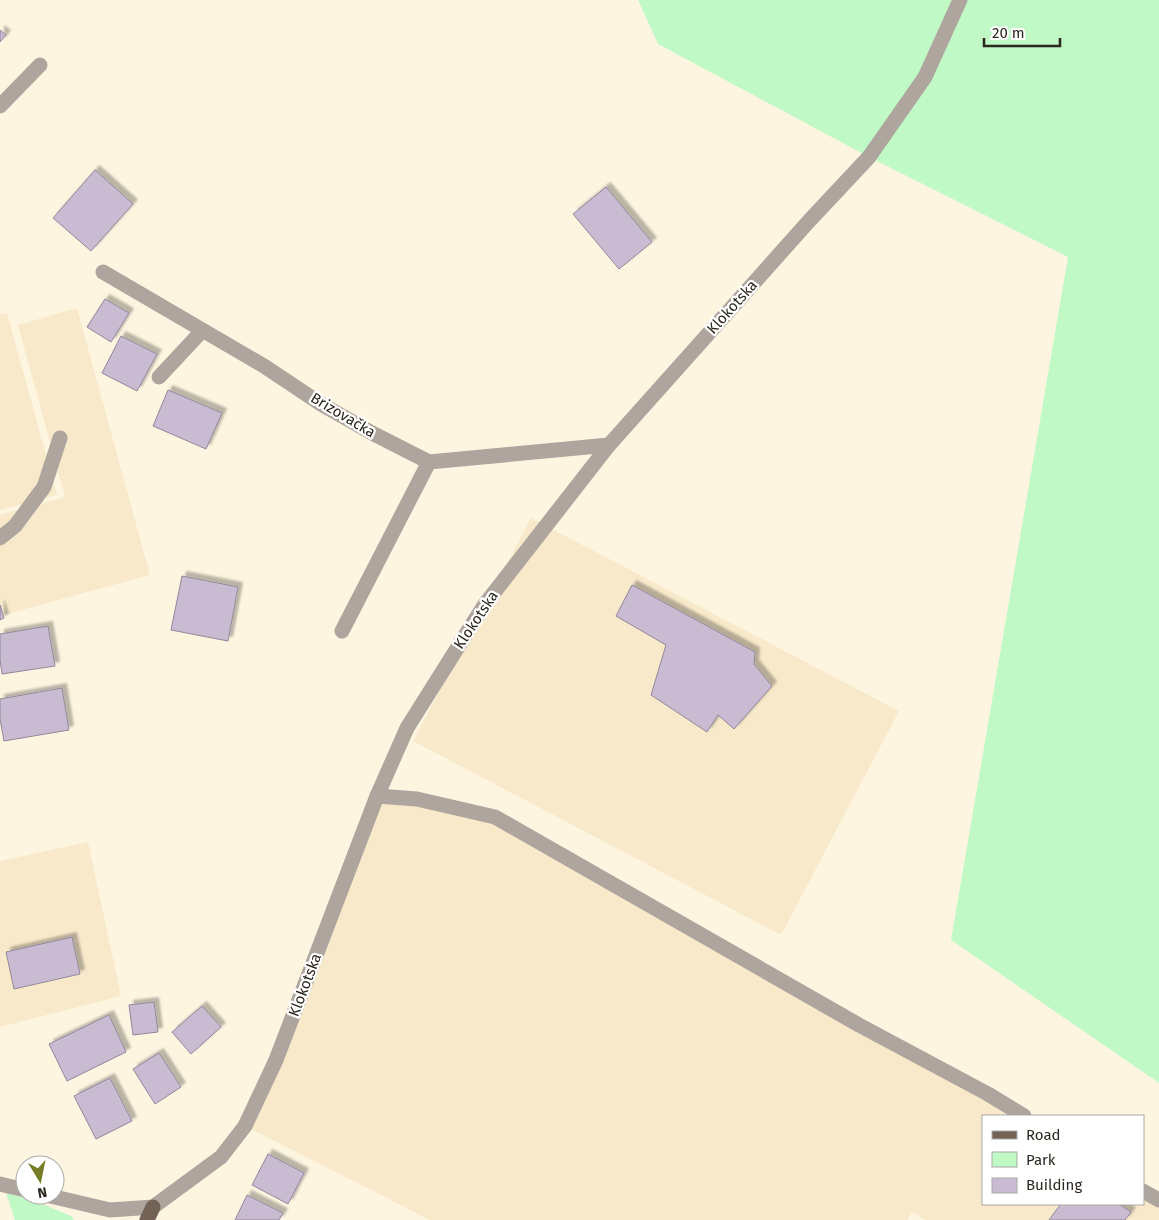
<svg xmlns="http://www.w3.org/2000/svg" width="1159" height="1220" font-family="'Fira Sans',sans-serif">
  <defs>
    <filter id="shadow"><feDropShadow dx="4.5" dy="-4.5" stdDeviation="1" flood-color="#0004"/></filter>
  </defs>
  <rect width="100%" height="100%" fill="#fef5e1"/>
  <g fill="#f8e9ca">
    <polygon points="77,308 150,575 0,616 0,515 65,497 18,325"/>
    <polygon points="7,313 57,495 0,510 0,314"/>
    <polygon points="531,518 899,711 781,935 413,741"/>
    <polygon points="377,796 495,817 1025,1116 983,1116 983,1204 1143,1204 1143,1190 1159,1200 1159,1220 926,1220 912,1212 907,1220 430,1220 245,1126"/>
    <polygon points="88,842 121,996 0,1027 0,861"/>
  </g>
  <g fill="#c0f9c6">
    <polygon points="638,0 1159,0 1159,1083 951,940 1068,257 869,157 658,44"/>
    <polygon points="6,1193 33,1200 71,1216 74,1220 15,1220"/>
  </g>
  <g fill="#c9bcd2" stroke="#92869b" filter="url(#shadow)">
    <polygon points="0,30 6,35 0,42"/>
    <polygon points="95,170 133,204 91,251 53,218"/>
    <polygon points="606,187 652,242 619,269 573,214"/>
    <polygon points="105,299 129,313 111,342 87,327"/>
    <polygon points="121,336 157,354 137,391 102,373"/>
    <polygon points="168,390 222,413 206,449 153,426"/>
    <polygon points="182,576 238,587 228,641 171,630"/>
    <polygon points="632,585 755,652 754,664 772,686 734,729 718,715 707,732 651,695 666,645 616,616"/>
    <polygon points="0,605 4,618 0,620"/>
    <polygon points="48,626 55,666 2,674 0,660 0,634"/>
    <polygon points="62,688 69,730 4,741 0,719 0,699"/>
    <polygon points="72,937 80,974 14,989 6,952"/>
    <polygon points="154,1002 158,1032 133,1035 129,1005"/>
    <polygon points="202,1006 221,1027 191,1054 172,1032"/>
    <polygon points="109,1015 126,1052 67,1081 49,1044"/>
    <polygon points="159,1053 181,1087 155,1104 133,1069"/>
    <polygon points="110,1078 132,1121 96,1139 74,1096"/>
    <polygon points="268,1154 304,1173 288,1204 252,1185"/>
    <polygon points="247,1195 283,1213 279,1220 235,1220"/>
    <polygon points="1061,1204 1119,1204 1131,1212 1125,1220 1049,1220"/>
  </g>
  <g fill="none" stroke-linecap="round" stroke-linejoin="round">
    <g stroke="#aea59e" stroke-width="15">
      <polyline points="0,106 40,65"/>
      <polyline points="103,272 264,366 321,404 372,433 429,462 609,445"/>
      <polyline points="159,377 202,331"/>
      <polyline points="0,538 15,526 44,487 60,438"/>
      <polyline points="342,631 429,462"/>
      <polyline points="377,796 417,799 495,817 859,1025 988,1094 1024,1116"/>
      <polyline points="0,1184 25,1190"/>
      <polyline points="1143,1191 1159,1200"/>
      <polyline points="46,1195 110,1210 153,1207 221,1157 245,1126 276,1060 377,796 407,728 485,604 609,445 809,221 869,157 925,77 960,0"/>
    </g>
    <polyline stroke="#736356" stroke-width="15" points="147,1220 153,1207"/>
  </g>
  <g text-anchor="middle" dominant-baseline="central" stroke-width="4.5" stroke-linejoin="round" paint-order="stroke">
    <g font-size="15" fill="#2b271e" stroke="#fff">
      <text transform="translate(732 307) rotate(-48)">Klokotska</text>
      <text transform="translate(343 415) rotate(31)">Brizovačka</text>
      <text transform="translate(476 620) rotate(-56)">Klokotska</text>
      <text transform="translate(305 985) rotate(-69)">Klokotska</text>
    </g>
  </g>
  <rect x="982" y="1115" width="162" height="90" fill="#ffffff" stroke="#aaa9a5"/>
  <rect x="992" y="1131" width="25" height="8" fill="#736356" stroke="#aaa9a5"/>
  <text x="1026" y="1140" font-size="15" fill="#2b271e">Road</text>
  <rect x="992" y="1152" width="25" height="15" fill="#c0f9c6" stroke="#aaa9a5"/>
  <text x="1026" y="1165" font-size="15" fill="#2b271e">Park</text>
  <rect x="992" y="1178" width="25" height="15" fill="#c9bcd2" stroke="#aaa9a5"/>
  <text x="1026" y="1190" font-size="15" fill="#2b271e">Building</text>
  <g transform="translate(40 1180) rotate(170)"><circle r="24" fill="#ffffff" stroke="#aaa9a5"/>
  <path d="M0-4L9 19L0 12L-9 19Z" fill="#777c26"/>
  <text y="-8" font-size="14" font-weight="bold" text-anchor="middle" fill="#2b271e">N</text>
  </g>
  <path d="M984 38v8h76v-8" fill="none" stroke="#2b271e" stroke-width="2.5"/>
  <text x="992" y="38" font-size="15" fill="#2b271e" stroke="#ffffff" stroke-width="4" paint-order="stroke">20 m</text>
</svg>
